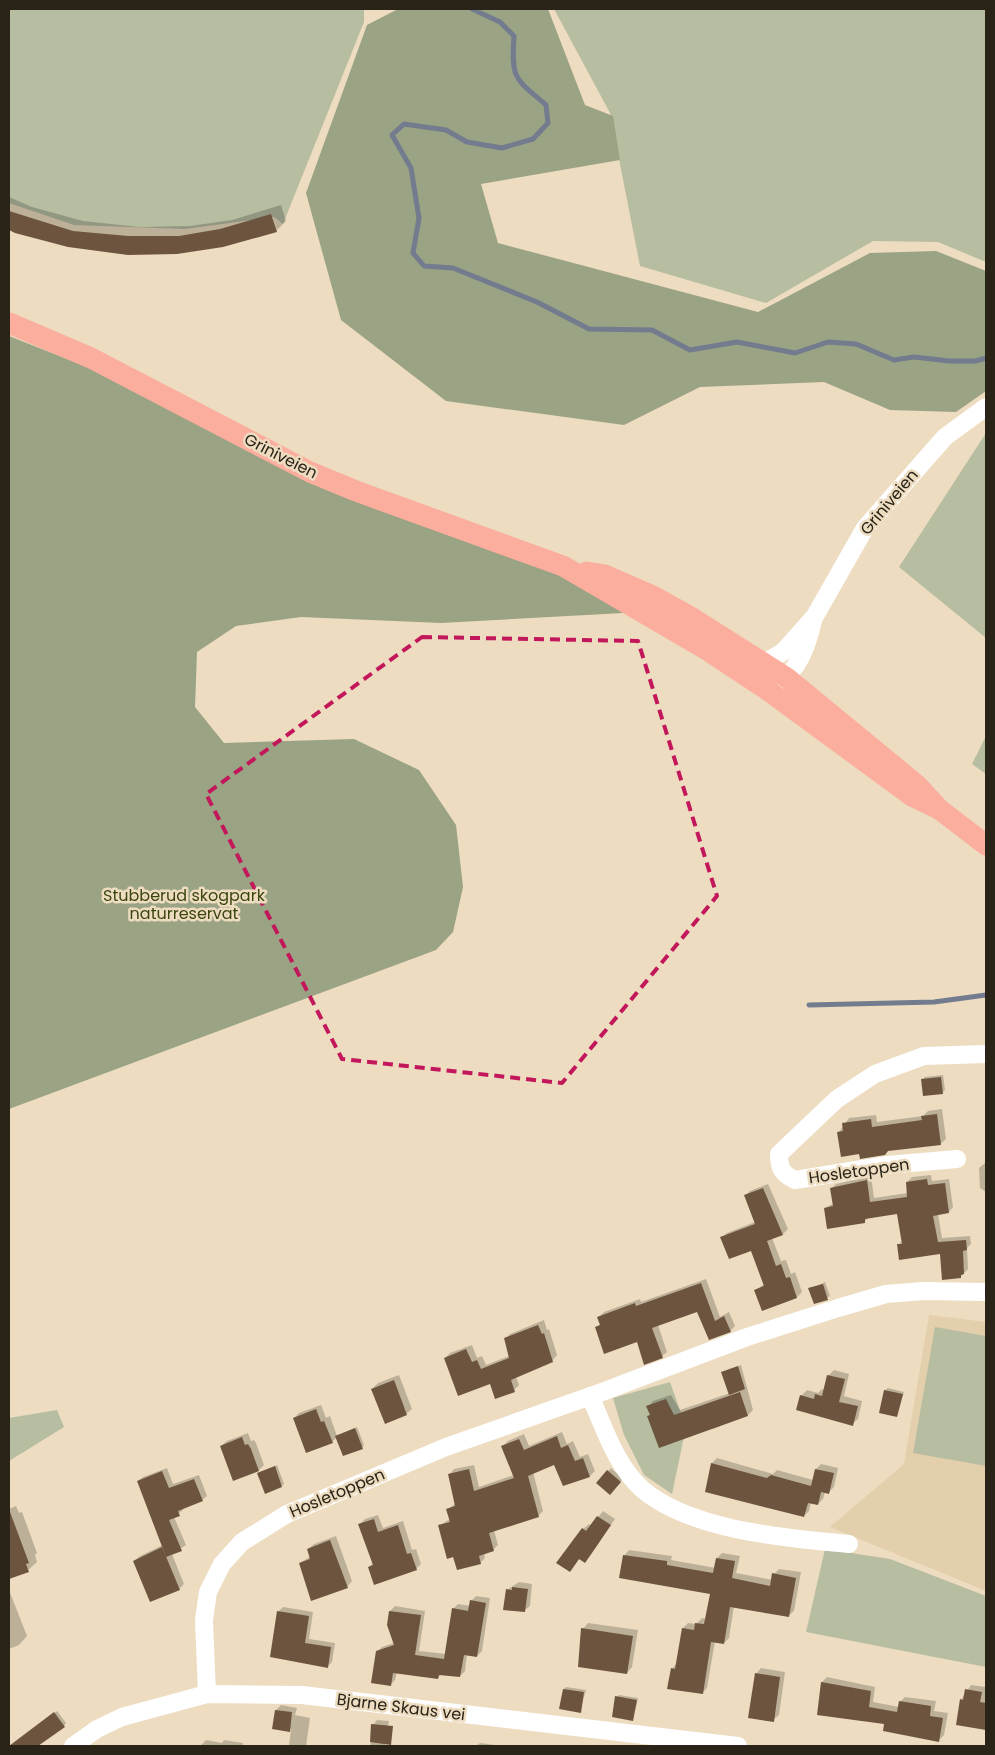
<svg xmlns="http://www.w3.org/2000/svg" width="995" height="1755" font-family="Poppins,sans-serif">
  <rect width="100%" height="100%" fill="#eddcc0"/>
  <polygon fill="#e4cfac" points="929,1315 986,1322 986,1591 830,1527 904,1464"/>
  <g fill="#b6bda1">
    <polygon points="9,9 364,9 364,22 283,224 274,217 185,229 74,225 9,203"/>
    <polygon points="554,9 986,9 986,262 938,242 873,241 766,303 640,266 610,113"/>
    <polygon points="986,433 986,638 899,567"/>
    <polygon points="986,736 986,774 972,764"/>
    <polygon points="935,1327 986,1336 986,1466 913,1453"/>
    <polygon points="670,1382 686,1427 672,1494 644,1475 624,1435 613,1398"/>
    <polygon points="57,1410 64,1427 9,1461 9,1418"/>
    <polygon points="825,1549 890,1559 986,1596 986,1667 806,1632"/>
  </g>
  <g fill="#9aa383">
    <polygon points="398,9 548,9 585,105 613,116 620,160 481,184 498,243 758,312 870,253 936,251 986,271 986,391 956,412 890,410 824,382 700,387 624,425 446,401 341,320 306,193 367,25"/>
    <polygon points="9,336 138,387 619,597 623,613 441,623 301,617 236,626 197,652 195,707 224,743 354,739 419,770 456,825 463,887 453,932 436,950 9,1109"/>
  </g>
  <g fill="#0003">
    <polygon points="9,197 32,207 83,221 139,227 190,226 232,220 281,205 286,221 276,231 223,246 15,232 9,229"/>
    <polygon points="943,1075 945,1090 942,1093 923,1079 925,1077"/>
    <polygon points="942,1109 946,1139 940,1144 860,1153 839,1132 849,1118 876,1115 877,1122 923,1116 928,1111"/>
    <polygon points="985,1163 986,1163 986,1192 980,1188 979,1168"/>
    <polygon points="931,1175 932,1181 949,1179 953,1207 949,1212 938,1214 942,1238 970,1236 971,1244 967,1248 968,1269 960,1277 941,1253 898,1245 903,1240 898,1213 869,1217 864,1222 825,1208 834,1203 832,1188 836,1184 871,1176 874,1198 908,1193 907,1182 912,1177"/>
    <polygon points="768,1184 788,1229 783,1234 772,1238 781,1261 786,1260 791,1274 795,1272 802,1292 797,1297 763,1310 756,1290 764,1284 752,1249 722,1238 727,1233 755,1222 745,1196 750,1191"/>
    <polygon points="706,1279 720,1317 729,1312 735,1326 730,1331 698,1311 658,1325 667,1352 662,1356 638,1341 597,1328 601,1323 599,1317 604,1312 640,1299 641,1302"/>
    <polygon points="825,1282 830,1296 827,1298 810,1289"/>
    <polygon points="544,1320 547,1330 549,1329 557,1355 552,1361 516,1377 519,1385 514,1390 491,1382 445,1358 450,1353 472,1345 477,1358 482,1356 486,1365 509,1356 505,1339 510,1334"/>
    <polygon points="741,1365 753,1410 748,1415 713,1429 713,1427 649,1416 651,1414 648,1407 653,1401 671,1395 680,1410 730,1393 723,1372"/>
    <polygon points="834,1370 849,1374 844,1396 862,1401 858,1419 852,1424 801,1396 807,1390 818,1393 822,1389 825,1390 828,1376"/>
    <polygon points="399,1375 412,1409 406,1414 372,1389 378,1383"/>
    <polygon points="888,1388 904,1392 897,1416 885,1390"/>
    <polygon points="321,1405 326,1418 330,1416 337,1436 357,1427 364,1445 362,1448 337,1437 332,1442 294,1418 299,1413"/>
    <polygon points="562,1432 567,1444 573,1441 580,1457 588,1454 595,1471 590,1476 564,1484 555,1463 533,1472 543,1511 538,1516 494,1530 498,1545 493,1550 484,1553 485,1558 480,1563 454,1556 439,1526 450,1519 448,1509 456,1503 449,1475 454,1469 474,1465 479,1487 514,1475 503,1446 508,1441 524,1434 529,1446"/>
    <polygon points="248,1433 251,1441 254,1440 256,1443 264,1465 259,1470 234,1480 221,1446 227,1441"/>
    <polygon points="717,1458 773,1474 777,1470 813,1480 816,1469 821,1464 838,1468 834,1487 829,1492 825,1492 823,1499 818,1504 811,1502 809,1511 804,1516 707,1491 712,1463"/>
    <polygon points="277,1465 284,1484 282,1486 259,1473"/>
    <polygon points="167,1468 173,1484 199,1475 207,1496 202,1500 182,1508 183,1510 174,1517 186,1545 172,1554 184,1584 179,1589 134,1561 140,1556 163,1545 138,1481 143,1477"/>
    <polygon points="611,1468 623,1479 610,1493 598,1483"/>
    <polygon points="16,1506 19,1513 22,1512 37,1553 35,1555 37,1562 28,1570 9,1578 9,1509"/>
    <polygon points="603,1511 615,1519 590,1556 585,1561 580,1558 570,1571 583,1529 589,1524 591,1526"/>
    <polygon points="378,1515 383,1528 403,1521 412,1550 416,1549 421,1564 416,1569 369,1567 373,1563 360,1524 365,1519"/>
    <polygon points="336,1536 352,1581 347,1587 300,1563 311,1556 308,1549 314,1544"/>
    <polygon points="629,1550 672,1556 671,1560 716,1568 717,1558 722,1553 740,1556 736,1573 773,1580 774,1574 779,1569 801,1572 794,1611 788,1616 734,1606 729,1638 724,1643 715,1641 707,1688 702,1693 672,1669 677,1663 683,1628 688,1623 696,1624 702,1618 706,1619 711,1593 624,1556"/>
    <polygon points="519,1582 532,1584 530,1606 524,1611 507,1590"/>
    <polygon points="9,1590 27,1636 19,1645 9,1649"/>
    <polygon points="476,1596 490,1598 482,1651 477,1656 467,1654 465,1671 460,1676 441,1674 438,1678 397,1672 395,1680 390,1685 377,1652 382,1647 394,1643 390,1611 395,1606 425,1611 419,1651 446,1654 453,1609 458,1604 471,1606 471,1601"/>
    <polygon points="283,1607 313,1612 309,1639 335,1643 332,1662 327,1667 272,1656 278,1612"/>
    <polygon points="588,1623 638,1630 632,1667 627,1673 583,1629"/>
    <polygon points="761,1668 785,1672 779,1715 773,1720 756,1674"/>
    <polygon points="827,1677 875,1687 873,1702 899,1707 900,1702 905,1697 936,1701 934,1711 948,1713 944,1735 939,1740 886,1723 818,1714 822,1682"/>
    <polygon points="971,1685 986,1687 986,1729 957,1724 961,1700"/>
    <polygon points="566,1687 586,1690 580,1711 564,1689"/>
    <polygon points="619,1695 638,1698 633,1719 617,1697"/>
    <polygon points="281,1705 297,1708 295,1715 310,1718 306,1746 289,1746 291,1729 274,1726 276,1710"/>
    <polygon points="57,1711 66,1723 64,1726 36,1746 10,1746"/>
    <polygon points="377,1720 389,1721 385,1746 370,1746 373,1725"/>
    <polygon points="206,1740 222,1743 224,1740 243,1743 243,1746 200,1746"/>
    <polygon points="480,1743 503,1746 476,1746"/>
  </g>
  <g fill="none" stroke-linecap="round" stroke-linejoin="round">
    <g stroke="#727c8e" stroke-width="5">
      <path d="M472,9l28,13 14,14c-3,44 1,42 32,69l2,18 -15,16 -31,9 -35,-6 -21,-12 -42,-6 -12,11 19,33 8,50 -6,35 11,13 29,2 84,34 52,27 63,1 38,20 47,-8 58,11 33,-11 28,2 38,16 20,-3 35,4h27l10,-3"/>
      <polyline points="809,1005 934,1002 986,995"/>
    </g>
  </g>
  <g fill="#6c543e">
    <polygon points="9,211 73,231 128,236 179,236 220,229 271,214 277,232 223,247 177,254 128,255 68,247 15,233 9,230"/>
    <polygon points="941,1077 943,1094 923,1096 921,1079"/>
    <polygon points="937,1114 941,1145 888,1151 885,1155 860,1159 859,1154 841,1157 837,1132 843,1131 842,1123 871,1119 872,1127 922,1120 921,1116"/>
    <polygon points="927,1179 928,1185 945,1183 949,1213 933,1216 938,1242 966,1240 967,1250 963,1251 964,1274 961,1275 961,1278 942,1280 940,1254 899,1260 897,1244 902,1244 897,1214 865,1219 865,1223 827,1229 824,1208 833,1206 830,1188 867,1180 870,1202 907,1197 906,1182"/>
    <polygon points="763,1188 783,1235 767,1241 776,1266 781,1264 786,1278 790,1277 797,1298 762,1311 754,1290 764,1286 751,1251 729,1259 720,1237 755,1224 744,1195"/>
    <polygon points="701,1283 715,1321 724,1316 731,1332 709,1340 697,1312 652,1328 663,1358 644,1365 637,1342 604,1354 595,1327 600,1325 597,1317 635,1303 636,1306"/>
    <polygon points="823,1284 828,1300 814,1304 808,1288"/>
    <polygon points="538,1325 542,1334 544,1333 553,1362 511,1380 515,1392 495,1399 490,1384 458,1396 444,1358 466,1349 472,1362 477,1360 481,1369 509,1358 504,1338"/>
    <polygon points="738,1366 745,1389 729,1395 721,1372"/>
    <polygon points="827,1375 845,1379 839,1402 858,1406 853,1426 796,1410 800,1395 814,1399 815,1394 822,1396"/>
    <polygon points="394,1380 407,1415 385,1424 371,1389"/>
    <polygon points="884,1390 903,1394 897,1417 879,1413"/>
    <polygon points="740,1392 748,1416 659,1448 647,1416 650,1415 646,1406 666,1399 674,1415"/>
    <polygon points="316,1409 321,1422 324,1421 333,1443 306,1453 293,1418"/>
    <polygon points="355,1428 363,1449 343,1456 335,1436"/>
    <polygon points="557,1436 561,1448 568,1445 575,1461 583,1458 590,1477 563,1486 554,1465 528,1476 539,1517 489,1533 494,1551 479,1556 481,1564 457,1570 453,1557 447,1559 438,1525 450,1522 446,1509 455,1506 448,1474 469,1469 474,1491 514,1478 501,1446 519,1439 524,1450"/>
    <polygon points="242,1437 245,1445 248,1444 251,1449 259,1471 233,1481 220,1446"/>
    <polygon points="711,1463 767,1478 771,1475 811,1486 815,1469 834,1473 829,1494 821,1492 818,1505 808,1503 804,1517 705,1492"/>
    <polygon points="275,1466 282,1487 265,1494 257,1473"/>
    <polygon points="607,1470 621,1482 610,1495 596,1483"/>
    <polygon points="162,1471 169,1488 194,1479 203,1501 178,1511 180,1516 169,1520 182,1551 166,1557 137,1481"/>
    <polygon points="10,1512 29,1563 26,1564 29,1572 9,1579"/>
    <polygon points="597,1516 611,1525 585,1563 579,1559 570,1572 556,1563 582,1528 586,1531"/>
    <polygon points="374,1519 378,1532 398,1525 407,1554 411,1553 417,1570 374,1585 368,1567 373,1565 358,1524"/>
    <polygon points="330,1540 348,1588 311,1601 299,1563 310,1559 307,1549"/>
    <polygon points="162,1547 180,1590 150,1602 133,1561"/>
    <polygon points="623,1555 667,1561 667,1565 713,1573 716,1558 735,1561 732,1578 770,1586 772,1573 796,1578 789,1617 730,1607 724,1644 711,1642 703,1694 667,1689 671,1668 675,1669 682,1628 694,1630 695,1623 704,1624 710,1594 619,1578"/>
    <polygon points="512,1587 528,1589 525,1612 503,1610 506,1589 512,1590"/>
    <polygon points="470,1600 486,1603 477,1657 464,1655 460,1677 439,1675 438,1679 393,1673 391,1686 371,1683 376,1651 394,1645 387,1625 389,1611 421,1615 415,1655 444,1659 452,1608 468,1611"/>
    <polygon points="277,1611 309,1616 305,1643 331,1647 328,1668 270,1657"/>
    <polygon points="581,1628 633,1636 627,1674 578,1667"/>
    <polygon points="755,1673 780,1677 774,1722 748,1718"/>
    <polygon points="821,1682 871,1691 869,1707 897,1712 899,1701 931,1706 930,1716 943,1718 939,1742 883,1731 884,1724 817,1715"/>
    <polygon points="563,1689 584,1692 581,1713 559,1709"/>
    <polygon points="965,1689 982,1692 980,1702 986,1703 986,1730 956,1725 960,1699 963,1700"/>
    <polygon points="615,1696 637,1700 633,1721 612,1717"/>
    <polygon points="275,1710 292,1712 290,1732 272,1729"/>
    <polygon points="54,1712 65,1727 38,1746 9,1746"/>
    <polygon points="371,1724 393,1726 391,1745 370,1742"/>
  </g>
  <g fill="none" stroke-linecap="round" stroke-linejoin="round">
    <g stroke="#fff" stroke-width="18">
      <polyline points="764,663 783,652 815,616 865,528 945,437 986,407"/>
      <path d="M775,684c24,-12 32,-38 38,-63"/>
      <path d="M957,1159l-70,6 -92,15c-13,-6 -16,-12 -16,-26l58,-55 38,-25 49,-18 62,-2"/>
      <path d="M590,1396c14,31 26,70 52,93 49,42 145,49 207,55"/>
      <polyline points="207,1694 204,1620 208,1592 222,1564 242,1542 287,1514 446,1447 602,1392 747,1337 838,1308 886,1294 923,1291 986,1292"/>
      <polyline points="73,1746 97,1729 122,1717 207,1694 302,1695 738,1746"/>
    </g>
    <g stroke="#fbad9e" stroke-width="21">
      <polyline points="9,323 91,358 310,472 356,491 563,566 707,650 766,689 912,796 939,809"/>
      <polyline points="587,572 605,575 653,596 694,619 787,678 918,786 939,809 986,845"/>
    </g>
  </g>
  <path fill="none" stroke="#c2185b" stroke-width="4" stroke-dasharray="10 6" stroke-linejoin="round" d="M422,637l216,4 79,255 -155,187 -220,-24 -136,-265z"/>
  <g text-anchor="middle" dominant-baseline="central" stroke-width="5" stroke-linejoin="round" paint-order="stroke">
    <g font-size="16" fill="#292318" stroke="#eddcc0">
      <text transform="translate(281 456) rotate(27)">Griniveien</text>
      <text transform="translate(889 502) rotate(-50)">Griniveien</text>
      <text transform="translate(859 1171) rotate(-8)">Hosletoppen</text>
      <text transform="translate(337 1493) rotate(-23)">Hosletoppen</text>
      <text transform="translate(401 1707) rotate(7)">Bjarne Skaus vei</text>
    </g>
    <g font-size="16" fill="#3b460f" stroke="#eddcc0">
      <text x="184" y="895">Stubberud skogpark<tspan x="184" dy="18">naturreservat</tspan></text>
    </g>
  </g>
  <rect width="995" height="1755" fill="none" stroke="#292318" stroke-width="20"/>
</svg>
